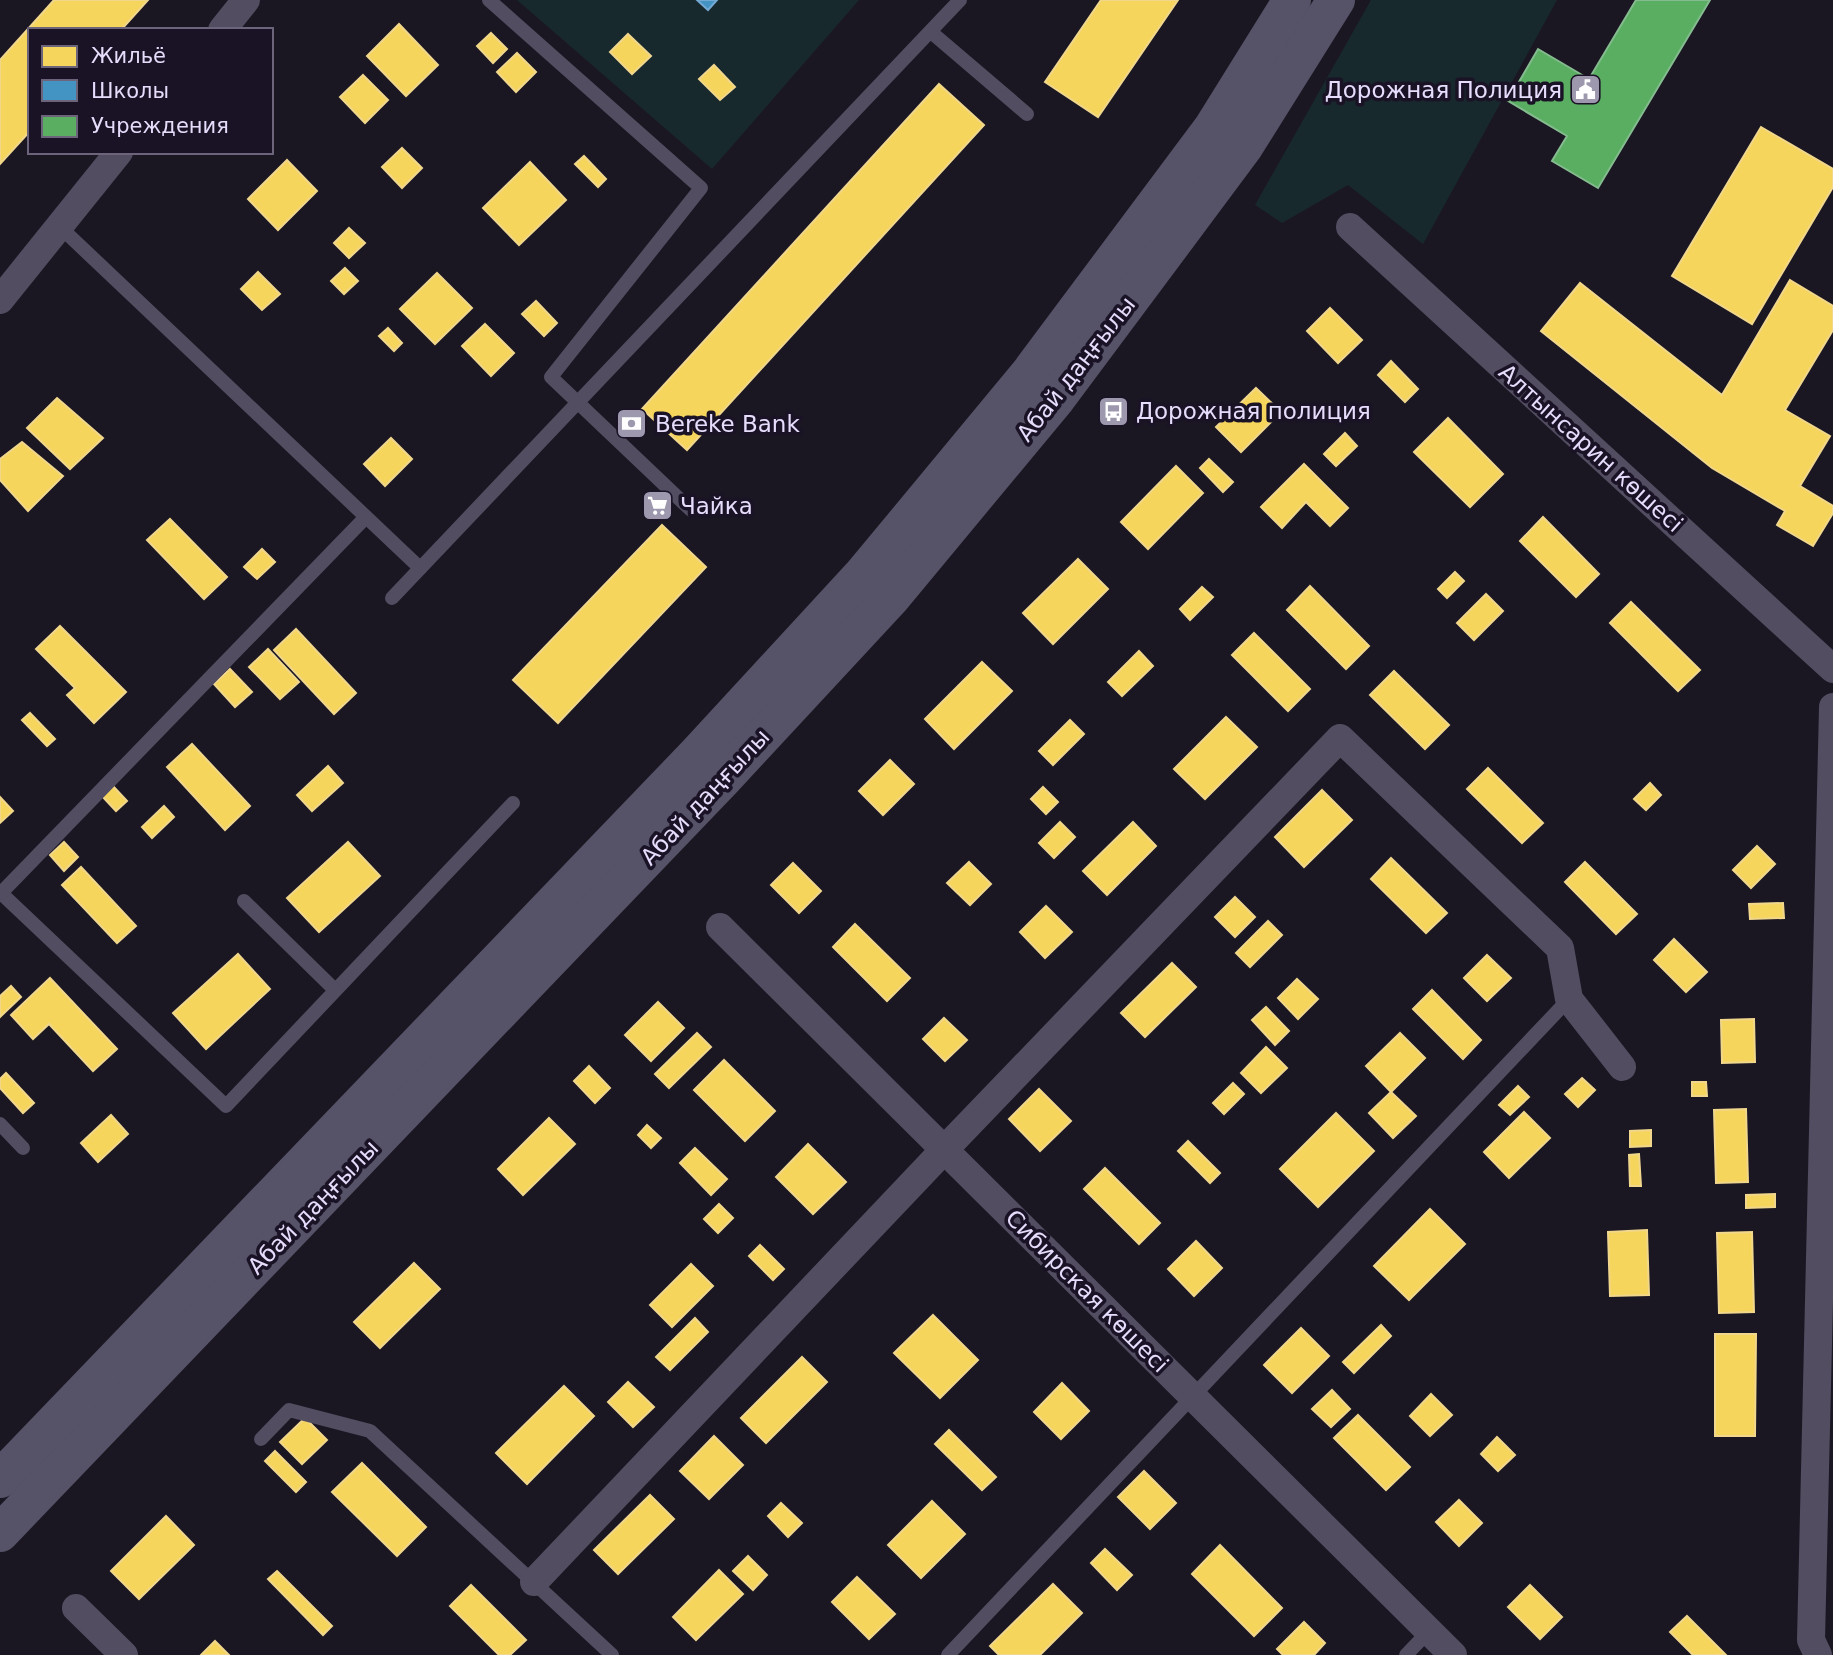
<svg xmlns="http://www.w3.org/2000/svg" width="1833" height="1655" font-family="'DejaVu Sans',sans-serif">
  <rect width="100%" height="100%" fill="#1b1722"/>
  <g fill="#18292e">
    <polygon points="517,0 859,0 712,169"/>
    <polygon points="1371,0 1557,0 1423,244 1348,185 1282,223 1255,205"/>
  </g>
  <g fill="#f6d55c" stroke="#f1d78c" stroke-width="2">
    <polygon points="54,0 148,0 121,30 30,30 30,131 0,164 0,60"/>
    <polygon points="1101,0 1178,0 1098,117 1045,82"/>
    <polygon points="399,24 438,65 406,96 367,56"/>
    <polygon points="491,33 507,49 493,63 477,46"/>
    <polygon points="628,34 651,56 632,74 610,52"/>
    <polygon points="517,53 536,72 516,92 497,72"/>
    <polygon points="714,65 735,87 720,100 699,79"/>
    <polygon points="363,75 388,100 365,123 340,97"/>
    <polygon points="939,84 984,125 687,450 642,409"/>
    <polygon points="1761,127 1833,169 1833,187 1752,324 1672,276"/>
    <polygon points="402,148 422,168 402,188 382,167"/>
    <polygon points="584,156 606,179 598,187 575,164"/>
    <polygon points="287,160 317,191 278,230 248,199"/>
    <polygon points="530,162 566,200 519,245 483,208"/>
    <polygon points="349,228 365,243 349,258 334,243"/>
    <polygon points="345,268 358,281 344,294 331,281"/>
    <polygon points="258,272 280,294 262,310 241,289"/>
    <polygon points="437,273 472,308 435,344 400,309"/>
    <polygon points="1790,280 1833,306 1833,330 1785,410 1830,436 1800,486 1833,506 1833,513 1813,546 1777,525 1785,511 1712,468 1541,331 1580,283 1722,395"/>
    <polygon points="536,301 557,323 544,336 522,314"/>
    <polygon points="1330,308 1362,340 1338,363 1307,331"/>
    <polygon points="485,324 514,353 491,376 462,346"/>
    <polygon points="388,328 402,343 394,351 379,336"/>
    <polygon points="1391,361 1418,389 1405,402 1378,375"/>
    <polygon points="1256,388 1281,412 1241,452 1216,427"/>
    <polygon points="57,398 103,438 70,469 27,428"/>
    <polygon points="1448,418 1503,474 1470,507 1414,452"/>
    <polygon points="1345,433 1357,446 1336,466 1324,454"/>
    <polygon points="391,438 412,459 385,486 364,464"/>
    <polygon points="22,442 63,476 28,511 0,480 0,459"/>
    <polygon points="1209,459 1233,482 1223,492 1200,468"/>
    <polygon points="1304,464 1348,508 1330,526 1306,502 1282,528 1261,507"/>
    <polygon points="1176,466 1203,493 1148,549 1121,522"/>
    <polygon points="1543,517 1599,574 1576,597 1520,541"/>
    <polygon points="170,519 227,577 204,599 147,540"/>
    <polygon points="662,525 706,567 558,723 513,680"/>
    <polygon points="262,549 275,562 257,579 244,567"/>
    <polygon points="1078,559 1108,589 1053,644 1023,613"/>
    <polygon points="1455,572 1464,581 1447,598 1438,589"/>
    <polygon points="1310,586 1369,646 1346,669 1287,610"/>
    <polygon points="1202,587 1213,597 1190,620 1180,609"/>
    <polygon points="1486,594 1503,611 1474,640 1457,623"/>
    <polygon points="1631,602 1700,670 1678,691 1610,623"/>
    <polygon points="60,626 126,692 94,723 67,695 75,688 36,649"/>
    <polygon points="296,629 356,693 334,714 274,650"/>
    <polygon points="1254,633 1310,689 1288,711 1232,655"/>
    <polygon points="268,649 299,682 280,699 249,667"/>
    <polygon points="1139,651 1153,666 1122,696 1108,682"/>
    <polygon points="982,662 1012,691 954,749 925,719"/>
    <polygon points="230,669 252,692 235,707 214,684"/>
    <polygon points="1394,671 1449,725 1425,749 1370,695"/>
    <polygon points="30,713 55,739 47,746 22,720"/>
    <polygon points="1226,717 1257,747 1205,799 1174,769"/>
    <polygon points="1070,720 1084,734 1053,765 1039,751"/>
    <polygon points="192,744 250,806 225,830 167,767"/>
    <polygon points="890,760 914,784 883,815 859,791"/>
    <polygon points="328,766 343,783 312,811 297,795"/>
    <polygon points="1488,768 1543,823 1522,843 1467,789"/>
    <polygon points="1650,783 1661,795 1646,810 1634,799"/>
    <polygon points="112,785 127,801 116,811 101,795"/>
    <polygon points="1043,787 1058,802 1046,814 1031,799"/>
    <polygon points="1322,790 1352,820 1304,867 1275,837"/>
    <polygon points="0,797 13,811 0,823"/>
    <polygon points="164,806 174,817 152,838 142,827"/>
    <polygon points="1060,822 1075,837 1054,858 1039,843"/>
    <polygon points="1133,822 1156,846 1107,895 1083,871"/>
    <polygon points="64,842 78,857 64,871 50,855"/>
    <polygon points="348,842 380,876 319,932 287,898"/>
    <polygon points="1757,846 1775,864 1751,888 1733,870"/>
    <polygon points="1391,858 1447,913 1426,933 1371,879"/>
    <polygon points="969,862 991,884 970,905 947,883"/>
    <polygon points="1585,862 1637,914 1616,934 1565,882"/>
    <polygon points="793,863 821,891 799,913 771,885"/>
    <polygon points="81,867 136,926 117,943 62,885"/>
    <polygon points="1235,897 1255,917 1235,937 1215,917"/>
    <polygon points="1783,903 1784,918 1750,919 1749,904"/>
    <polygon points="1046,906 1072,932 1045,958 1020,932"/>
    <polygon points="1268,921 1282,935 1250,967 1236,953"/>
    <polygon points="855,924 910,978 887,1001 833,947"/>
    <polygon points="1674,939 1707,972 1686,992 1654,960"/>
    <polygon points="238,954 270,989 206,1049 173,1013"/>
    <polygon points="1487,955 1511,978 1487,1001 1464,978"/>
    <polygon points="1172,963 1196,987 1145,1037 1121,1013"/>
    <polygon points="50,978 117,1049 93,1071 49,1024 33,1039 11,1015"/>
    <polygon points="1297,979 1318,999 1298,1019 1278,998"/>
    <polygon points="11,986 21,997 0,1017 0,996"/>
    <polygon points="1432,990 1481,1040 1463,1059 1413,1009"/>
    <polygon points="658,1002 684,1028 651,1061 625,1035"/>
    <polygon points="1266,1007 1289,1031 1275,1045 1252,1020"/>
    <polygon points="944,1018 967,1040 945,1061 923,1039"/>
    <polygon points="1754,1019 1755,1062 1722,1063 1721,1020"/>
    <polygon points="697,1033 711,1047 669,1088 655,1074"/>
    <polygon points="1400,1033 1425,1058 1391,1092 1366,1066"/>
    <polygon points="1266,1047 1287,1068 1261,1093 1241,1073"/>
    <polygon points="724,1060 775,1111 745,1141 694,1090"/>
    <polygon points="589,1066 610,1088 595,1103 574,1081"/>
    <polygon points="6,1073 34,1103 23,1113 0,1088 0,1079"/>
    <polygon points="1582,1078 1595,1090 1578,1107 1565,1094"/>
    <polygon points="1692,1082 1706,1082 1707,1096 1692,1096"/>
    <polygon points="1233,1083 1244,1094 1224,1114 1213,1103"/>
    <polygon points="1518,1086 1529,1097 1510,1115 1499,1105"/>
    <polygon points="1039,1089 1071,1121 1040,1151 1009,1119"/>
    <polygon points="1391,1092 1416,1116 1393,1138 1369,1113"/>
    <polygon points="1746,1109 1748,1182 1716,1183 1714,1110"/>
    <polygon points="1524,1112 1550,1138 1509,1178 1484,1152"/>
    <polygon points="1336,1113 1374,1151 1318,1207 1280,1169"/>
    <polygon points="111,1115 128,1134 98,1162 81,1143"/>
    <polygon points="549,1118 575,1144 523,1195 498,1169"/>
    <polygon points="647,1125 661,1138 651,1148 638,1135"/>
    <polygon points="1651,1130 1651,1146 1630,1147 1630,1131"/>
    <polygon points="1188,1141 1220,1173 1210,1183 1178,1151"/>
    <polygon points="808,1144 846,1182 813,1214 776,1177"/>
    <polygon points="695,1148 727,1179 711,1195 680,1163"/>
    <polygon points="1639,1154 1641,1186 1630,1186 1629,1155"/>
    <polygon points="1105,1168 1160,1223 1139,1244 1084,1189"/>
    <polygon points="1775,1194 1775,1207 1746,1208 1746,1195"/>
    <polygon points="719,1204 733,1218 718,1233 704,1219"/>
    <polygon points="1430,1209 1465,1244 1409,1300 1374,1266"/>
    <polygon points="1647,1230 1649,1295 1610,1296 1608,1232"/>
    <polygon points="1752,1232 1754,1312 1719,1313 1717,1233"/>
    <polygon points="1196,1241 1222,1268 1194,1296 1168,1269"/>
    <polygon points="760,1245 784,1269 773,1280 749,1256"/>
    <polygon points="414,1263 440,1289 380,1348 354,1322"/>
    <polygon points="691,1264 713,1286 672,1327 650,1305"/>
    <polygon points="933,1315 978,1360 940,1398 894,1353"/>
    <polygon points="695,1318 708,1332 670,1370 656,1357"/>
    <polygon points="1381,1325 1391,1336 1354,1373 1343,1362"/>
    <polygon points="1301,1328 1329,1356 1292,1393 1264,1365"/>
    <polygon points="1715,1334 1756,1334 1755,1436 1715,1436"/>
    <polygon points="802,1357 827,1382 766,1443 741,1418"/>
    <polygon points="628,1382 654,1407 633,1427 608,1402"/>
    <polygon points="1062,1383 1089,1411 1061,1439 1034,1412"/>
    <polygon points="564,1386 594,1416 527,1484 496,1453"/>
    <polygon points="1332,1390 1350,1409 1331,1427 1312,1409"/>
    <polygon points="1431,1394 1452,1415 1430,1436 1410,1416"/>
    <polygon points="1358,1415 1410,1467 1386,1490 1334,1438"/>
    <polygon points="305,1418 327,1440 302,1464 280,1442"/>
    <polygon points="949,1430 996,1477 982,1490 935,1444"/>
    <polygon points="714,1436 743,1465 709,1499 680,1471"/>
    <polygon points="1497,1437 1515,1455 1498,1471 1481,1454"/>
    <polygon points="275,1451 306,1482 296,1492 265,1461"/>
    <polygon points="362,1463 426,1527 397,1556 332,1492"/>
    <polygon points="1144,1471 1176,1503 1150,1529 1118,1497"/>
    <polygon points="650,1495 674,1519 618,1574 594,1550"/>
    <polygon points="1459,1500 1482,1523 1459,1546 1436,1522"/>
    <polygon points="932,1501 965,1534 921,1578 888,1545"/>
    <polygon points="781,1503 802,1523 788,1537 768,1516"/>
    <polygon points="166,1516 194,1545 139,1599 111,1571"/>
    <polygon points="1220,1545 1282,1608 1254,1636 1192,1574"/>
    <polygon points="1105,1549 1132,1575 1117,1590 1091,1563"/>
    <polygon points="748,1556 767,1575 753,1590 733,1571"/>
    <polygon points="719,1570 743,1594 696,1640 673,1617"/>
    <polygon points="277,1571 332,1626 323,1635 268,1579"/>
    <polygon points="857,1577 895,1614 869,1639 832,1602"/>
    <polygon points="1053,1584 1082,1613 1040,1655 999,1655 990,1646"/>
    <polygon points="471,1585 526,1640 510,1655 499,1655 450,1606"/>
    <polygon points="1530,1585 1562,1617 1540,1639 1508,1607"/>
    <polygon points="1687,1616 1726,1655 1693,1655 1670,1632"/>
    <polygon points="1304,1622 1325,1643 1314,1655 1283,1655 1277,1649"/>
    <polygon points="215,1641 229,1655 201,1655"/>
  </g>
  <polygon fill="#4393c3" stroke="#74a9d4" stroke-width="2" points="697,0 717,0 708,10"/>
  <polygon fill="#5aae61" stroke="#84bc8f" stroke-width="2" points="1636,0 1710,0 1598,188 1552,161 1567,136 1508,101 1538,49 1589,79"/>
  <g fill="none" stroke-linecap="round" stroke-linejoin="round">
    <g stroke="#524d61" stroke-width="14">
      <polyline points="489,0 701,188 551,377 691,510"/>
      <polyline points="931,32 1027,114"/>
      <polyline points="58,225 420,568"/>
      <polyline points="392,598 960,0"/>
      <polyline points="0,892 226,1106 513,803"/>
      <polyline points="1,893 365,518"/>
      <polyline points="244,901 335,990"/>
      <polyline points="0,1124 23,1148"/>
      <polyline points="261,1439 289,1410 370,1431 612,1655"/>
      <polyline points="948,1655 1569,999"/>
      <polyline points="1406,1655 1429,1631"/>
    </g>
    <g stroke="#524d61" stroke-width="28">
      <polyline points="222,30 246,0"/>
      <polyline points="1350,227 1833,669"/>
      <polyline points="0,300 119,152"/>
      <polyline points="720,927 1453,1655"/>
      <polyline points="534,1582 944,1150 1340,738 1560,948 1569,999 1622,1067"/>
      <polyline points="76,1608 124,1655"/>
      <polyline points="1818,1655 1811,1640 1833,707"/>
    </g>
    <g stroke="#565268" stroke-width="38">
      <polyline points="0,1479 698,753 863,574 1028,375 1213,127 1292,0"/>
      <polyline points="0,1533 724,778 891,598 1057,398 1244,147 1336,0"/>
    </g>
  </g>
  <defs>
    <symbol id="civic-square" viewBox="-11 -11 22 22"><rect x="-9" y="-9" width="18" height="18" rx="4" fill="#9e98af" stroke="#1a1326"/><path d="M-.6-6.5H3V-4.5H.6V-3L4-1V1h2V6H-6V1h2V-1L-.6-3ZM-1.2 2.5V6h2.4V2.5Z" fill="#fff"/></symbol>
    <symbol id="bus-square" viewBox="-11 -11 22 22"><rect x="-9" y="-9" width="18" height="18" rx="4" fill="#9e98af" stroke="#1a1326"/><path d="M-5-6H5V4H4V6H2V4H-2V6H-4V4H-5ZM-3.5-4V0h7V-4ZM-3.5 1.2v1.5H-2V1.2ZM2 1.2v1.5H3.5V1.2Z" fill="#fff"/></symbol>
    <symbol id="bank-square" viewBox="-11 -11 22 22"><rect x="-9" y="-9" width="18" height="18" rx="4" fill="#9e98af" stroke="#1a1326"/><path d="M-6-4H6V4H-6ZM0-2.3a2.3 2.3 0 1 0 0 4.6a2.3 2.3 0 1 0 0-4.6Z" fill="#fff"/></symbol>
    <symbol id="supermarket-square" viewBox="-11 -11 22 22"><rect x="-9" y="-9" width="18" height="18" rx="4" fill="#9e98af" stroke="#1a1326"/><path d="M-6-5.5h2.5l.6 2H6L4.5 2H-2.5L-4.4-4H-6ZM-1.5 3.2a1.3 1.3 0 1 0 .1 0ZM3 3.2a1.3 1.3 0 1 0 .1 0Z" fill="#fff"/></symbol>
  </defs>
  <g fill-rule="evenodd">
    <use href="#civic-square" x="1568" y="72" width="35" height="35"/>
    <use href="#bus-square" x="1096" y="394" width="35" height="35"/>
    <use href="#bank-square" x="614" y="406" width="35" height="35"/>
    <use href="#supermarket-square" x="640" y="488" width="35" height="35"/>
  </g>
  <g text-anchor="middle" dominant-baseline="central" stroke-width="7" stroke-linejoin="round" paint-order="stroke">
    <g font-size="23" fill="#e5ddfb" stroke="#1a1326" text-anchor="start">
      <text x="1562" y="90" text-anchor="end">Дорожная Полиция</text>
      <text x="1136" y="411">Дорожная полиция</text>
      <text x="655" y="424">Bereke Bank</text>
      <text x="680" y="506">Чайка</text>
    </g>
    <g font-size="23" fill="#e5ddfb" stroke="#1a1326">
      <text transform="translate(1076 369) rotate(-52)">Абай даңғылы</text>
      <text transform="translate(1591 448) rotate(42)">Алтынсарин көшесі</text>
      <text transform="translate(705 797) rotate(-47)">Абай даңғылы</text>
      <text transform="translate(313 1207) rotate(-46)">Абай даңғылы</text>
      <text transform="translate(1087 1291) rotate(45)">Сибирская көшесі</text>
    </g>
  </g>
  <rect x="28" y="28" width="245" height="126" fill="#1a1326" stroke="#6b647b" stroke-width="2"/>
  <rect x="42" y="46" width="35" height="21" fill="#f6d55c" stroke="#6b647b" stroke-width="2"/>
  <text x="91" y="63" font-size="21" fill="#e5ddfb">Жильё</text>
  <rect x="42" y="80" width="35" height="21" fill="#4393c3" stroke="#6b647b" stroke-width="2"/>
  <text x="91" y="98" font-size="21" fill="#e5ddfb">Школы</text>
  <rect x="42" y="116" width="35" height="21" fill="#5aae61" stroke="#6b647b" stroke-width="2"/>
  <text x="91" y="133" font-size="21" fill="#e5ddfb">Учреждения</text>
</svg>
